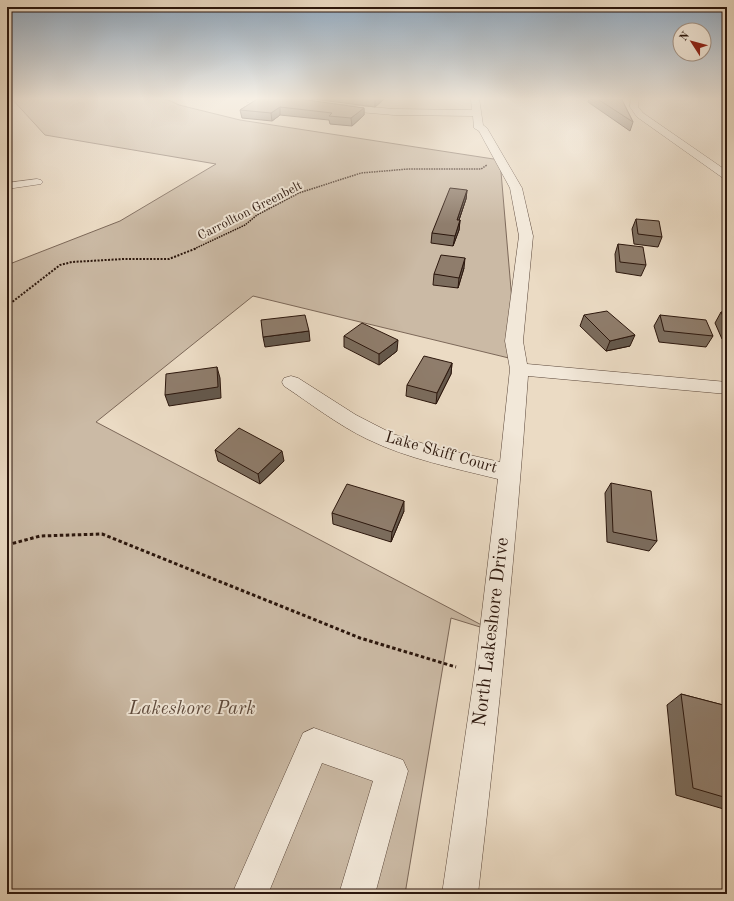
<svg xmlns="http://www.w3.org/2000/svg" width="734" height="901" font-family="'Old Standard TT',serif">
  <rect width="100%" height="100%" fill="#ebdbc4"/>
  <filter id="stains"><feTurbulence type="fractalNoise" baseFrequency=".005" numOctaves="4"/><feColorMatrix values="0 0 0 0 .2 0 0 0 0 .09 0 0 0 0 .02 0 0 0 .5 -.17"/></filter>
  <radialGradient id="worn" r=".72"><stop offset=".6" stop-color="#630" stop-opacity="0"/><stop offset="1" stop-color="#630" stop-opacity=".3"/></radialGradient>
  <polygon fill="#cbbaa5" stroke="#7c6859" points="11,98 164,98 179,105 240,120 500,160 517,360 253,296 96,422 493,631 451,618 405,894 7,894 7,265 120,221 216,164 45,135"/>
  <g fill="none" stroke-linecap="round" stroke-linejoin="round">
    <defs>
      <g id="minor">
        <polygon points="247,98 283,98 287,101 283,104 250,103 247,102 246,100"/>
        <path d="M471,98h8l4,27 4,3 35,60 11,48 -10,105 4,23 200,18v12l-199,-18c-12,173 -30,345 -50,518h-36l33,-224 23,-191c-44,-11 -90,-20 -131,-40 -29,-14 -56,-35 -83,-53l-2,-4 2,-4 7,-2 7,2 58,37 37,19 38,12 69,16 10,-93 -5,-28 14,-105 -9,-48 -31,-57 -5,-3 -1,-12 -79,-1 -59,-5 -4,-3 4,-3 59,5 78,1z"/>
        <polygon points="631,98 643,98 638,101 638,107 643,113 727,171 727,179 723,178 637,117 630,107"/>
        <polygon points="37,179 41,180 43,182 41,184 7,189 7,183"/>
        <polygon points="314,728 403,760 408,771 375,894 339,894 373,781 322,763 268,894 232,894 303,733"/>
      </g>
    </defs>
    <use href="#minor" stroke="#5c483b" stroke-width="1"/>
    <polyline stroke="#2c170d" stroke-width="1.5" stroke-dasharray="1.5 1" stroke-linecap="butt" points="194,249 245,225 257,215 299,193 361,173 408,169 481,169 487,165"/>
    <polyline stroke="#2c170d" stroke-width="2" stroke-dasharray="2 1.5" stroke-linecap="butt" points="7,306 60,265 72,262 124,259 169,259 197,248"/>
    <polyline stroke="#2c170d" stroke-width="3" stroke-dasharray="3.5 2.5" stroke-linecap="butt" points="7,545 40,536 102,534 360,638 456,667"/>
    <use href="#minor" fill="#f2e8d9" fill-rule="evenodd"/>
  </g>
  <g fill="#7b6c5d" stroke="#2c170d">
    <polygon points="259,98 364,108 364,115 352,126 330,124 329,120 280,115 272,121 242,118 240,110"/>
    <polygon points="306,98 385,98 375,107"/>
    <polygon points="589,98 621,98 633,122 630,131 588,102"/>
    <polygon points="467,190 466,199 459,220 460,220 459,230 453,246 431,243 432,233"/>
    <polygon points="636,219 662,237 658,247 634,244 632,229"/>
    <polygon points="618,244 646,265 641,276 616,272 615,254"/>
    <polygon points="464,268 458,288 433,285 434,274"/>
    <polygon points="721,312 727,313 727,339 722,339 715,323"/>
    <polygon points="584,315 630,346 606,351 580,326"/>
    <polygon points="660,315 713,336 706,347 659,342 654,326"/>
    <polygon points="344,336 397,351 379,365 344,347"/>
    <polygon points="452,363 451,374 436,404 406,396 407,385"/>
    <polygon points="215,450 284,461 260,484 218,461"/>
    <polygon points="611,483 657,541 649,551 607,542 605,493"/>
    <polygon points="404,511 391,542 333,524 332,513"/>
    <polygon points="681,694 727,706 727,810 676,795 667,705"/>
  </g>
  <g fill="#64584c" stroke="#2c170d">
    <polygon points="376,98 385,98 375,107 375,99"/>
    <polygon points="280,107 280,115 272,121 271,113"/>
    <polygon points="364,108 364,115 352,126 351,118"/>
    <polygon points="467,190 466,199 456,229 457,220"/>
    <polygon points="460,220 459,230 453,246 455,236"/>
    <polygon points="465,258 464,268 458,288 459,278"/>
    <polygon points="309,331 310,341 265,347 263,337"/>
    <polygon points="635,335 630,346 606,351 610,341"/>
    <polygon points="398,340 397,351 379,365 379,354"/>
    <polygon points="452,363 451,374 436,404 437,393"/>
    <polygon points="217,367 220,378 221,398 169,406 165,395"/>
    <polygon points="282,451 284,461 260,484 258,474"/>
    <polygon points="404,501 404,511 391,542 392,532"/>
  </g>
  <g fill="#8f7d6c" stroke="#2c170d">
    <polygon points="259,98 293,98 364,108 351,118 329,116 332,113 280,107 271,113 240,110"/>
    <polygon points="596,98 621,98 633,122"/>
    <polygon points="450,188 467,190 457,220 460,220 455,236 432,233"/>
    <polygon points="636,219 659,221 662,237 638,234"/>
    <polygon points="618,244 643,247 646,265 620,262"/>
    <polygon points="441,255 465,258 459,278 434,274"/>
    <polygon points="607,311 635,335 610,341 584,315"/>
    <polygon points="721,312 727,313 727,325"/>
    <polygon points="305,315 309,331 263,337 261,320"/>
    <polygon points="660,315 706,320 713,336 664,331"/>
    <polygon points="362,323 398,340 379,354 344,336"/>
    <polygon points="424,356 452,363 437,393 407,385"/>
    <polygon points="217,367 218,387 165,395 166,374"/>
    <polygon points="239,428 282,451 258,474 215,450"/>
    <polygon points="611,483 651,491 657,541 613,532"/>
    <polygon points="347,484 404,501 392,532 332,513"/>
    <polygon points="681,694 727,706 727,798 693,788"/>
  </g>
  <linearGradient id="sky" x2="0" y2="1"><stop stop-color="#8fa9c1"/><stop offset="0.44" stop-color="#f6efe4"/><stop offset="1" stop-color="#f6efe4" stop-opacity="0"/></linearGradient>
  <rect width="734" height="224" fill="url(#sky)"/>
  <g text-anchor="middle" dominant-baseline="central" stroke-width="4" stroke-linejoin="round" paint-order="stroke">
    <g font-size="13" fill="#2c170d" stroke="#f2e8d9">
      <text transform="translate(250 211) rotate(-27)">Carrollton Greenbelt</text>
    </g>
    <g font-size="16" fill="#2c170d" stroke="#f2e8d9">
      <text transform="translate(441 453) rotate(16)">Lake Skiff Court</text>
    </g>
    <g font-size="19" fill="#2c170d" stroke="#f2e8d9">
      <text transform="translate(492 632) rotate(-83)">North Lakeshore Drive</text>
    </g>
    <g font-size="19" font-style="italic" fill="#5c483b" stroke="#f2e8d9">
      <text x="192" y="709">Lakeshore Park</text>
    </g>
  </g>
  <rect width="734" height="901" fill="none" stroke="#ebdbc4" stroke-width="24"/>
  <rect x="8" y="8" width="718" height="885" fill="none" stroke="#2c170d" stroke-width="2"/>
  <rect x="12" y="12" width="710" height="877" fill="none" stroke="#2c170d"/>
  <g transform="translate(692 42) rotate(306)"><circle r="19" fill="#f2e8d9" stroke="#a39487"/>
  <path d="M0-3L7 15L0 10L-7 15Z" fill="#8f2418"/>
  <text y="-6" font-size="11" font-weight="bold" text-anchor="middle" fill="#2c170d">N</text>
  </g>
  <rect width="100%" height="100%" filter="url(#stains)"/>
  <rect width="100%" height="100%" fill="url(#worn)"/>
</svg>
